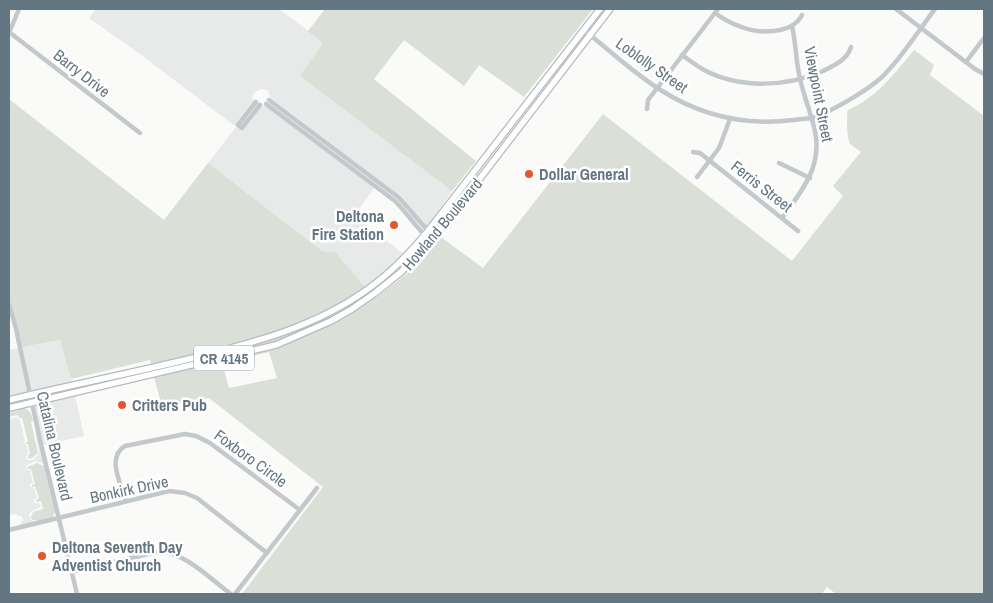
<svg xmlns="http://www.w3.org/2000/svg" width="993" height="603" font-family="'Archivo Narrow',sans-serif">
  <rect width="100%" height="100%" fill="#fafaf8"/>
  <g fill="#e8e9e9">
    <polygon points="96,9 279,9 324,43 301,76 452,191 427,227 399,196 271,98 267,90 261,89 255,92 252,96 254,101 235,125 241,130 244,130 261,107 266,106 374,188 354,216 405,255 366,288 335,252 322,251 208,163 236,127 140,54 89,18"/>
    <polygon points="439,235 441,237 419,265 374,298 373,297 414,263"/>
    <polygon points="60,340 72,383 32,392 22,347"/>
    <polygon points="18,348 28,393 9,398 9,350"/>
    <polygon points="75,395 84,436 43,445 34,404"/>
    <polygon points="17,417 20,420 25,441 24,442 24,444 27,446 28,453 26,457 27,460 33,460 39,453 34,423 44,464 36,461 27,465 26,467 27,470 30,470 33,483 30,484 31,487 34,488 37,498 34,499 34,502 36,504 39,503 41,507 32,511 29,514 30,519 34,522 19,526 23,520 22,517 16,514 9,515 9,422 10,419"/>
  </g>
  <g fill="#dadfd7" fill-rule="evenodd">
    <polygon points="325,9 593,9 524,97 479,65 464,86 404,40 374,79 476,161 452,191 300,76 323,43 308,31"/>
    <path d="M914,50l20,15 -4,10 54,41v478h-148l-9,-7 -5,7h-580l81,-107 -114,-89 -47,9 -8,-30 123,-30 55,-24 41,-26 2,1 44,-33 22,-28 42,31 120,-154 189,147 51,-65 -10,-10 28,-34c-3,-3 -8,-5 -11,-8 -3,-4 -4,-30 -2,-34 27,-11 48,-38 66,-60zM269,352l8,26 -48,10 -7,-25z"/>
    <polygon points="9,99 164,220 208,163 322,251 335,252 366,288 325,312 272,335 152,366 150,360 71,379 60,340 22,347 9,297"/>
    <path d="M369,291l1,3 -40,25 -55,24 -122,29v-2c47,-12 96,-21 141,-38 27,-11 50,-26 75,-41z"/>
    <path d="M25,408c6,3 7,8 8,13l-2,1 7,31 -6,5 -4,1v-4l2,-1 -2,-10h-3v-1l3,-1 -6,-24h-2l-3,-3 -8,2v-4z"/>
    <polygon points="37,463 44,466 55,512 52,518 39,521 32,520 31,517 33,512 43,509 41,501 36,502 36,500 39,498 35,486 32,487 32,485 35,484 31,469 28,469 27,467"/>
  </g>
  <g fill="none" stroke-linecap="round" stroke-linejoin="round">
    <defs>
      <g id="major">
        <path d="M9,400c61,-15 123,-27 184,-42 63,-16 122,-31 175,-69 24,-17 42,-36 60,-58l172,-222"/>
        <polyline points="9,408 276,345 331,321 352,309 375,293 400,273 435,237 610,9"/>
      </g>
    </defs>
    <use href="#major" stroke="#b5babe" stroke-width="8"/>
    <g stroke="#c3c8cc" stroke-width="4.5">
      <polyline points="896,9 975,69 984,74"/>
      <path d="M715,13c7,5 15,10 24,13 18,8 53,9 63,-11"/>
      <path d="M584,30c24,19 48,42 75,59 40,26 86,37 134,31 6,-1 13,-1 19,-2 19,-6 54,-27 69,-40 21,-20 37,-47 54,-69"/>
      <polyline points="9,32 140,133"/>
      <polyline points="9,33 19,9"/>
      <path d="M682,55c7,5 15,11 22,15 36,19 83,17 119,1 12,-6 24,-11 28,-24"/>
      <polyline points="966,62 984,38"/>
      <path d="M269,100l129,97c13,13 23,28 37,40"/>
      <polyline points="256,102 238,125 242,128 260,105"/>
      <path d="M266,104l129,97c13,13 22,28 36,40"/>
      <polyline points="647,109 648,100 718,9"/>
      <polyline points="693,152 700,153 798,231"/>
      <polyline points="779,163 810,178"/>
      <polyline points="697,177 719,148 730,119"/>
      <path d="M782,218c21,-28 42,-54 32,-91 -4,-16 -10,-31 -14,-48 -4,-17 -4,-35 -8,-53"/>
      <polyline points="9,304 16,329 40,440 77,594"/>
      <path d="M126,501c-5,-17 -20,-44 -1,-55l60,-12 11,2 14,7 90,67"/>
      <polyline points="9,530 169,491 185,493 197,498 267,553"/>
      <path d="M72,572l89,-21c27,4 48,27 70,43"/>
      <polyline points="235,594 317,488"/>
    </g>
    <use href="#major" stroke="#fff" stroke-width="5.5"/>
  </g>
  <g fill="#e4572e" stroke="#fff" stroke-width="2">
    <circle cx="529" cy="174" r="5"/>
    <circle cx="394" cy="225" r="5"/>
    <circle cx="122" cy="405" r="5"/>
    <circle cx="42" cy="556" r="5"/>
  </g>
  <g text-anchor="middle" dominant-baseline="central" stroke-width="5" stroke-linejoin="round" paint-order="stroke">
    <rect fill="#fff" stroke="#939fa8" stroke-width="1" x="194" y="345.5" width="60" height="25" rx="4"/>
    <g font-size="15" font-weight="bold" fill="#657683">
      <text x="224" y="358">CR 4145</text>
    </g>
    <g font-size="16" fill="#657683" stroke="#fff">
      <text transform="translate(652 65) rotate(35)">Loblolly Street</text>
      <text transform="translate(82 73) rotate(38)">Barry Drive</text>
      <text transform="translate(819 94) rotate(79)">Viewpoint Street</text>
      <text transform="translate(762 186) rotate(38)">Ferris Street</text>
      <text transform="translate(442 224) rotate(-50)">Howland Boulevard</text>
      <text transform="translate(55 446) rotate(77)">Catalina Boulevard</text>
      <text transform="translate(251 458) rotate(36)">Foxboro Circle</text>
      <text transform="translate(129 489) rotate(-12)">Bonkirk Drive</text>
    </g>
    <g font-size="16" font-weight="bold" fill="#657683" stroke="#fff" text-anchor="start">
      <text x="539" y="174">Dollar General</text>
      <text x="384" y="216" text-anchor="end">Deltona<tspan x="384" dy="18">Fire Station</tspan></text>
      <text x="132" y="405">Critters Pub</text>
      <text x="52" y="547">Deltona Seventh Day<tspan x="52" dy="18">Adventist Church</tspan></text>
    </g>
  </g>
  <rect width="993" height="603" fill="none" stroke="#657683" stroke-width="20"/>
</svg>
